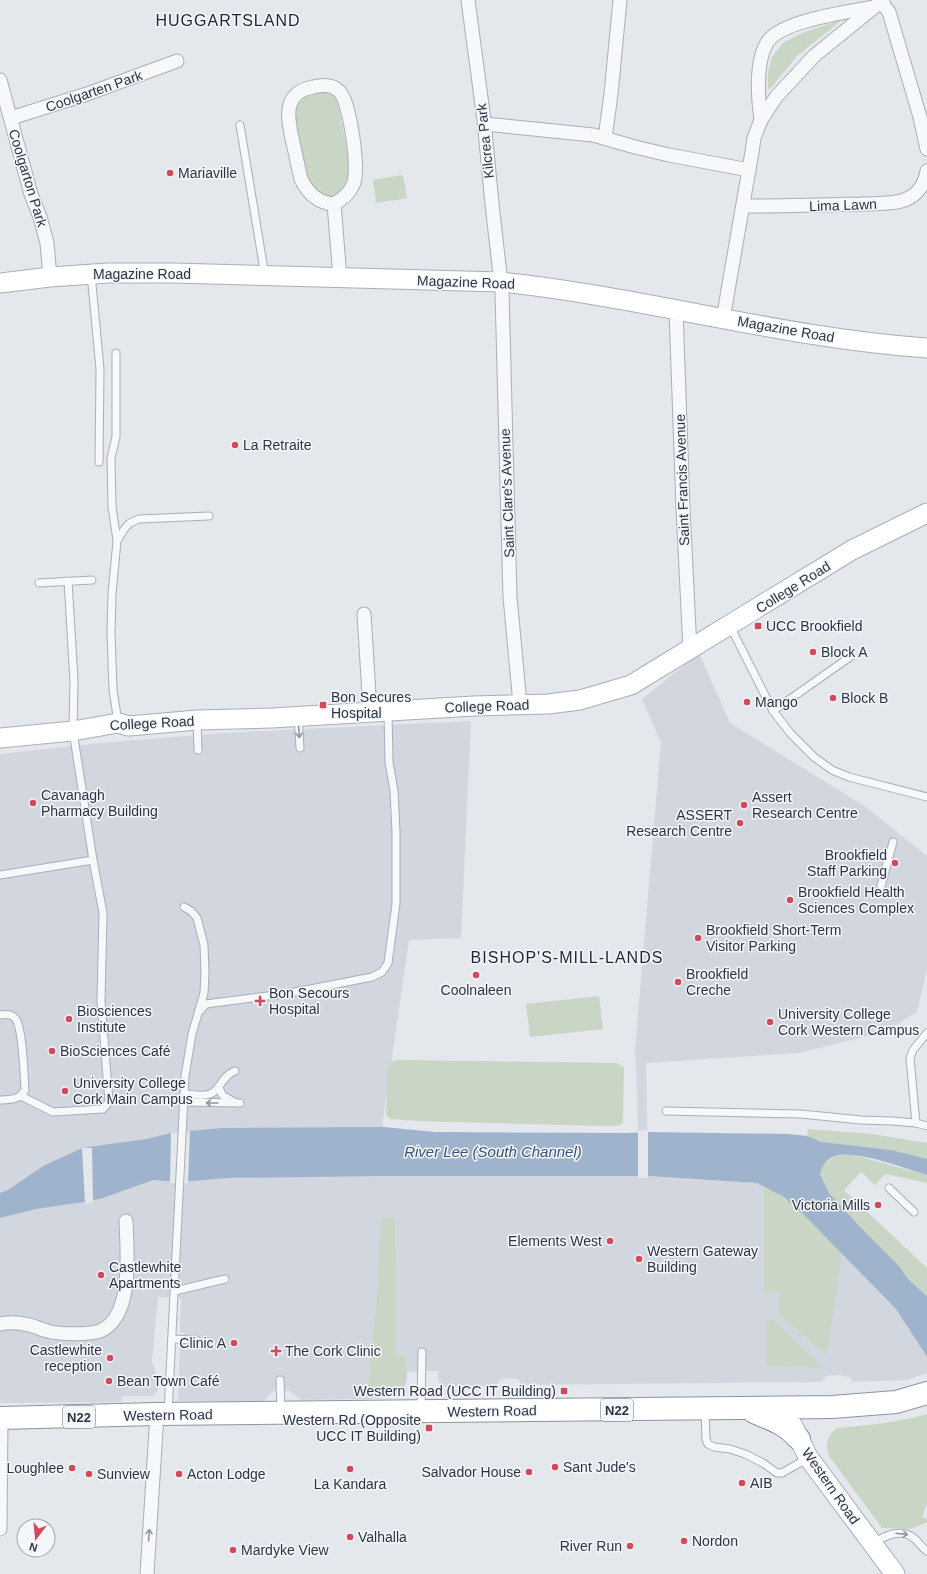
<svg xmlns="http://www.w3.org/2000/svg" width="927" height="1574" font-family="Helvetica,sans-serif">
  <rect width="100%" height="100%" fill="#e4e7ec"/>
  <polygon fill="#d2d6de" points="699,653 730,723 866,807 927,856 927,969 917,1012 887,1031 799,1053 646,1063 648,1176 757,1183 784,1197 842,1253 896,1309 927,1357 927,1373 907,1380 853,1382 849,1377 838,1375 826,1376 822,1382 521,1385 518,1379 509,1378 499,1380 497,1386 446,1387 439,1383 438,1371 421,1371 407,1372 407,1381 403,1390 398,1393 367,1399 301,1400 290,1391 273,1391 264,1401 178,1401 180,1344 183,1344 184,1333 180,1332 181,1298 158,1297 152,1361 158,1381 158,1391 153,1396 122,1396 121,1402 0,1403 0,754 90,744 223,733 471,721 461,938 409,940 383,1119 382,1176 638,1176 638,1123 635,1049 661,743 642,699"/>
  <g fill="#c9d6c5">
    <polygon points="840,20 838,23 797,56 770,89 768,89 768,72 772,57 783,43 800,34"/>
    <polygon points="326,92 334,96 338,104 351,169 350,181 336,198 324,198 308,184 299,151 294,110 297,104 303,97 313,94"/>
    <polygon points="403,175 407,198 376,203 373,180"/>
    <polygon points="599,996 603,1029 530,1037 526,1004"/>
    <polygon points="397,1060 617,1063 624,1067 623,1123 618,1126 603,1126 417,1121 390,1119 386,1114 388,1067 391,1062"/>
    <polygon points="808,1129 873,1134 927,1143 927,1159 892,1150 822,1142 807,1136"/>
    <polygon points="850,1154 927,1175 927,1183 885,1174 875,1185 861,1172 844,1190 927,1268 927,1296 909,1280 899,1266 863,1230 829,1193 820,1174 823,1164 835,1156"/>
    <polygon points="764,1186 784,1197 805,1216 842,1253 827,1355 780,1315 779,1292 764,1291"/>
    <path d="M395,1217l1,138h10c2,40 -2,39 -39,44l10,-101 4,-80z"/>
    <polygon points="767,1320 774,1320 823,1367 767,1366"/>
    <path d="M927,1414v89l-5,14 5,2v3l-16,7 -29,-1 -53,-72c-4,-12 -2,-21 8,-28 31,-3 60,-5 90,-14z"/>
  </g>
  <path fill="#9fb4cc" d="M383,1127l52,5 193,1 20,-1 141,2 18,2 15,6 70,8 35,9v16c-21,-6 -72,-26 -92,-19 -9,3 -13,10 -15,18l9,19 34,37 36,36 10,14 18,16v61l-31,-48 -91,-93 -21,-19 -27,-14 -109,-7h-266l-155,2 -46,4 -28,-2 -50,18 -19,4 -48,7 -36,9v-25l8,-3 35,-24 39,-18 64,-9 25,-6h11l8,-2 32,-3z"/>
  <g fill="#e4e7ec">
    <polygon points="648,1130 648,1178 638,1178 638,1131"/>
    <polygon points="190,1131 188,1183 170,1183 171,1133 182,1133"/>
    <polygon points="82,1148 92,1148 93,1202 85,1204"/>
  </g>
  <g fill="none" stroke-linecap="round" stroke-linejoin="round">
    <defs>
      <g id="lane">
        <polyline points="240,125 265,276"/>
        <polyline points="91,274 100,369 99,462"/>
        <polyline points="116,353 116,437 111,458 112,507 117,540"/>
        <polyline points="39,583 92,580"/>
        <polyline points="730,626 773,711 791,734 814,757 832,770 849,777 927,797"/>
        <polyline points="773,711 850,657"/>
        <polyline points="298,716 300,748"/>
        <polyline points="197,720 198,750"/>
        <polyline points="118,722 113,690 111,632 112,594 117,541 125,528 130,523 139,519 209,516"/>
        <polyline points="0,875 93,860 73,731 74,681 68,581"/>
        <polyline points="881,886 893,842"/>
        <polyline points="199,1012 206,1004 213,1003 290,993 372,977 382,972 388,963 396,904 396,832 394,791 389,762 388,712"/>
        <path d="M0,1015c6,-1 11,-1 15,3 8,9 9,58 10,72 -7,11 -14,9 -25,10"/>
        <polyline points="927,1033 913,1050 910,1058 916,1123 927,1126"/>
        <polyline points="219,1087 222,1095 234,1102"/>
        <path d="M184,1094c7,0 18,3 26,0 11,-4 11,-18 25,-23"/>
        <polyline points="21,1096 53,1112 103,1109 109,1102 101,1001 103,913 93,860"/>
        <polyline points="184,1102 240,1103"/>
        <polyline points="666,1111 801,1114 861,1120 892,1121 916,1123"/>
        <polyline points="889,1188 914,1212"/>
        <polyline points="175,1291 225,1279"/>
        <polyline points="172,1339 196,1340"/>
        <polyline points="280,1380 281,1410"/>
        <polyline points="421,1410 422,1352"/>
        <polyline points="705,1410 706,1439 708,1444 714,1447 730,1449 745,1454 763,1463 777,1473 782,1473 808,1458"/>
        <polyline points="168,1413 185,1076 192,1034 204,993 205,973 204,945 197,918 191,911 184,907"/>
        <path d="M873,1544c12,-9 30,-17 43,-4 4,4 6,8 11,11"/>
      </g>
      <g id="street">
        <polyline points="468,0 484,120 492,204 502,292 510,597 520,704"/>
        <polyline points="881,2 889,12 920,117 927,149"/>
        <polyline points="0,80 31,194 40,217 47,243 50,277"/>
        <polyline points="11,118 87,94 177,61"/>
        <path d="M761,120c-3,-22 -6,-62 8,-80 16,-20 79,-28 104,-33"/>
        <polyline points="485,124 593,135 635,147 669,155 749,170"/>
        <polyline points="605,138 611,94 620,0"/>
        <path d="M334,204c9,-5 15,-10 19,-19 7,-14 -3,-84 -14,-94 -7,-7 -18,-6 -26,-4 -32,6 -25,33 -20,56 3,12 5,24 8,36 7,15 17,24 33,25l6,74"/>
        <path d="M743,206c39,0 79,-1 119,-2 14,-1 31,1 45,-5 11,-5 18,-16 20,-28"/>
        <polyline points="676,310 683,508 690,650"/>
        <polyline points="723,319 752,152 754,138 761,120 776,97 814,56 883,0"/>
        <polyline points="364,614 370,711"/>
        <path d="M0,1324c13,-3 24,-1 36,3 5,2 10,4 15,5 11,2 38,3 49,-1 34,-14 27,-80 26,-110"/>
        <polyline points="0,1529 1,1418"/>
        <polyline points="147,1574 157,1414"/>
      </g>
      <g id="secondary">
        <path d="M0,283l50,-6 58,-4h65l328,9c143,15 282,56 426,66"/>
        <polyline points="0,738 73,731 118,723 129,726 197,720 272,718 474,706 548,704 580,700 631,685 852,550 927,513"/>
        <polyline points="793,1426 808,1457 895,1574"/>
      </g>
      <g id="highway">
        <path d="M754,1412c20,9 29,10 45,27"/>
        <polyline points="0,1418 157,1414 832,1407 896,1402 927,1393"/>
      </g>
    </defs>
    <use href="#lane" stroke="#a9aeb7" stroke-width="9"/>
    <use href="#street" stroke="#a9aeb7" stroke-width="15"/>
    <use href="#secondary" stroke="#a9aeb7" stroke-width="21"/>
    <use href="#highway" stroke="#8b94a3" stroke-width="24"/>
    <use href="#lane" stroke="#f7f8fa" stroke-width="7"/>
    <use href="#street" stroke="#f7f8fa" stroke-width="13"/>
    <use href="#secondary" stroke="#fff" stroke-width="19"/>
    <use href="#highway" stroke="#fff" stroke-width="22"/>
  </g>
  <defs><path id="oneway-shaft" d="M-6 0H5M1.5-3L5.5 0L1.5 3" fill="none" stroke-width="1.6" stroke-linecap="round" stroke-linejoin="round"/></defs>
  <g stroke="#9196a0">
    <use href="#oneway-shaft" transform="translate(299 732) rotate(86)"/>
    <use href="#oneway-shaft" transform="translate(212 1103) rotate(-180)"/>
    <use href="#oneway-shaft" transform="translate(902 1534) rotate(7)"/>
    <use href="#oneway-shaft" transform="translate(149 1535) rotate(-86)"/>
  </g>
  <g fill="#d1495b" stroke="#f4f6f9" stroke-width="1.5">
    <circle cx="170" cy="173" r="4"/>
    <circle cx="235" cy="445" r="4"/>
    <rect x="754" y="622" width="8" height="8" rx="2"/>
    <circle cx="813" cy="652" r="4"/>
    <circle cx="833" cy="698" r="4"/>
    <circle cx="747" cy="702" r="4"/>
    <rect x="319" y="701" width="8" height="8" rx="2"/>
    <circle cx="33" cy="803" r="4"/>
    <circle cx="744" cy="805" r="4"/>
    <circle cx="740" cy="823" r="4"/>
    <circle cx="895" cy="863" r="4"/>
    <circle cx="790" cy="900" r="4"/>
    <circle cx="698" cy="938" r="4"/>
    <circle cx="476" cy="975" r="4"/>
    <circle cx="678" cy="982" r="4"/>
    <path d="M258 995h4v4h4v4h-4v4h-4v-4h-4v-4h4z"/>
    <circle cx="69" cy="1019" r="4"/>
    <circle cx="770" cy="1022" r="4"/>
    <circle cx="52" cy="1051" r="4"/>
    <circle cx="65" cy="1091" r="4"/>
    <circle cx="878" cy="1205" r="4"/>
    <circle cx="610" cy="1241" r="4"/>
    <circle cx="639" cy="1259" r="4"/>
    <circle cx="101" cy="1275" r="4"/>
    <circle cx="234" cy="1343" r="4"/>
    <path d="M274 1345h4v4h4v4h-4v4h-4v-4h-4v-4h4z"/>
    <circle cx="110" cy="1358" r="4"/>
    <circle cx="109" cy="1381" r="4"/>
    <rect x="560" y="1387" width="8" height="8" rx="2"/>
    <rect x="425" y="1424" width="8" height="8" rx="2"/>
    <circle cx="555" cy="1467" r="4"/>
    <circle cx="72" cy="1468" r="4"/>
    <circle cx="350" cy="1469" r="4"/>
    <circle cx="529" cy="1472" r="4"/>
    <circle cx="89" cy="1474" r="4"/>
    <circle cx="179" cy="1474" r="4"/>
    <circle cx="742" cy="1483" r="4"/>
    <circle cx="350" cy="1537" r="4"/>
    <circle cx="684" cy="1541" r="4"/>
    <circle cx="630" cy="1546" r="4"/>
    <circle cx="233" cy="1550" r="4"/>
  </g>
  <g text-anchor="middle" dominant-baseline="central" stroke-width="3" stroke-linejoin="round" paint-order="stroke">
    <g fill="#f4f6f9" stroke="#676e7b" stroke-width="1">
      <rect x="601" y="1399" width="32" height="22" rx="3"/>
      <rect x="63" y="1406" width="32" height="22" rx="3"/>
    </g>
    <g font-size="13" font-weight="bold" fill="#2b3445">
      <text x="617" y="1410">N22</text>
      <text x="79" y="1417">N22</text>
    </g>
    <g font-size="14" fill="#2b3445" stroke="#f4f6f9">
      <text transform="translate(94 91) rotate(-19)">Coolgarten Park</text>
      <text transform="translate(485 141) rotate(-96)">Kilcrea Park</text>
      <text transform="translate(28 178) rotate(73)">Coolgarton Park</text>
      <text transform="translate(843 205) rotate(-2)">Lima Lawn</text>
      <text x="142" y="274">Magazine Road</text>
      <text transform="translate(466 282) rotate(2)">Magazine Road</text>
      <text transform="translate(786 329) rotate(10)">Magazine Road</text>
      <text transform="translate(682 480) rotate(-92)">Saint Francis Avenue</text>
      <text transform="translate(507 493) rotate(-92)">Saint Clare's Avenue</text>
      <text transform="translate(793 587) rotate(-32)">College Road</text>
      <text transform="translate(487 706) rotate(-2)">College Road</text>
      <text transform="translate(152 723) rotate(-3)">College Road</text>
      <text transform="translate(492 1411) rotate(-1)">Western Road</text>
      <text transform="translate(168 1415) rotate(-1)">Western Road</text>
      <text transform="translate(831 1486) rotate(55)">Western Road</text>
    </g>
    <g font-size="14" fill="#2b3445" stroke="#f4f6f9" text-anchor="start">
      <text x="178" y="173">Mariaville</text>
      <text x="243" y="445">La Retraite</text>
      <text x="766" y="626">UCC Brookfield</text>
      <text x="821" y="652">Block A</text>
      <text x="331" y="697">Bon Secures<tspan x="331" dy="16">Hospital</tspan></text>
      <text x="841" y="698">Block B</text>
      <text x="755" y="702">Mango</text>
      <text x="41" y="795">Cavanagh<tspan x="41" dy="16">Pharmacy Building</tspan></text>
      <text x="752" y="797">Assert<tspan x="752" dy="16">Research Centre</tspan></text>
      <text x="732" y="815" text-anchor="end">ASSERT<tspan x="732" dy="16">Research Centre</tspan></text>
      <text x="887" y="855" text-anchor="end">Brookfield<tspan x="887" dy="16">Staff Parking</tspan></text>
      <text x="798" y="892">Brookfield Health<tspan x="798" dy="16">Sciences Complex</tspan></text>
      <text x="706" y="930">Brookfield Short-Term<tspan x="706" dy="16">Visitor Parking</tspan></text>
      <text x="686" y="974">Brookfield<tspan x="686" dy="16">Creche</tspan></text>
      <text x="476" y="990" text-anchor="middle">Coolnaleen</text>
      <text x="269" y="993">Bon Secours<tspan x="269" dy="16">Hospital</tspan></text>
      <text x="77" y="1011">Biosciences<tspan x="77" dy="16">Institute</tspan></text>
      <text x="778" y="1014">University College<tspan x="778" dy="16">Cork Western Campus</tspan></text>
      <text x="60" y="1051">BioSciences Café</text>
      <text x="73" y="1083">University College<tspan x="73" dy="16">Cork Main Campus</tspan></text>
      <text x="870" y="1205" text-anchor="end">Victoria Mills</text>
      <text x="602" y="1241" text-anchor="end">Elements West</text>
      <text x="647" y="1251">Western Gateway<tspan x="647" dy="16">Building</tspan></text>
      <text x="109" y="1267">Castlewhite<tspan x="109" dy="16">Apartments</tspan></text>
      <text x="226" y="1343" text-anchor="end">Clinic A</text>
      <text x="102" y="1350" text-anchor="end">Castlewhite<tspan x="102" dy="16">reception</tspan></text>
      <text x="285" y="1351">The Cork Clinic</text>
      <text x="117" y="1381">Bean Town Café</text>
      <text x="556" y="1391" text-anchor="end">Western Road (UCC IT Building)</text>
      <text x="421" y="1420" text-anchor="end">Western Rd (Opposite<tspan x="421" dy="16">UCC IT Building)</tspan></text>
      <text x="563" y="1467">Sant Jude's</text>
      <text x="64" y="1468" text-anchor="end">Loughlee</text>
      <text x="521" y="1472" text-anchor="end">Salvador House</text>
      <text x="97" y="1474">Sunview</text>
      <text x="187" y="1474">Acton Lodge</text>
      <text x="750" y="1483">AIB</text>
      <text x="350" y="1484" text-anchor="middle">La Kandara</text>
      <text x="358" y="1537">Valhalla</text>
      <text x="692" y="1541">Nordon</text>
      <text x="622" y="1546" text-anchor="end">River Run</text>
      <text x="241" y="1550">Mardyke View</text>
    </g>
    <g font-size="15" font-style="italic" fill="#34527a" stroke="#f4f6f9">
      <text x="493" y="1151">River Lee (South Channel)</text>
    </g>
    <g font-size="16" letter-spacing="1" fill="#1d2536" stroke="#f4f6f9">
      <text x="228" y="20">HUGGARTSLAND</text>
      <text x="567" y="957">BISHOP'S-MILL-LANDS</text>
    </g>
  </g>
  <g transform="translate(36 1538) rotate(196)"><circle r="19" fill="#f4f6f9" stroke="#a4a8b1"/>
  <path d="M0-3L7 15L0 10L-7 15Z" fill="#d1495b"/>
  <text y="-6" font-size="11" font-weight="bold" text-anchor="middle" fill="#2b3445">N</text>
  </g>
</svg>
